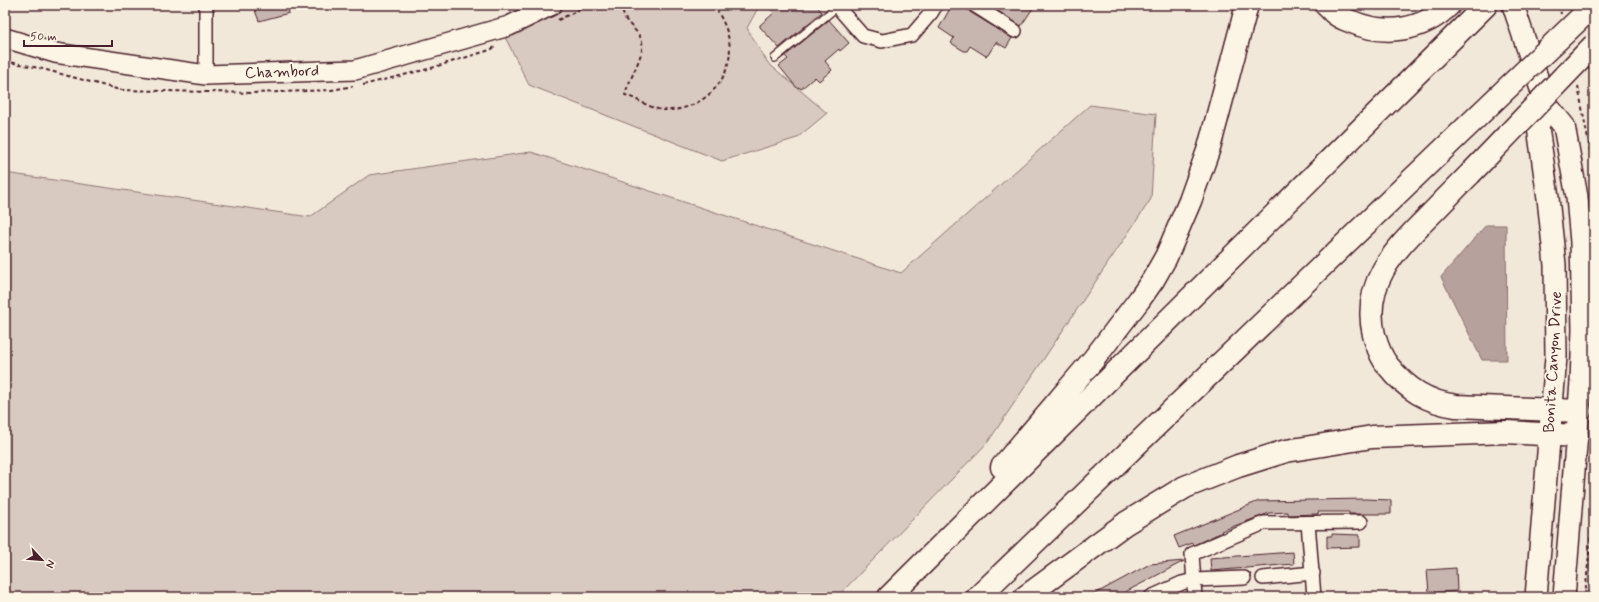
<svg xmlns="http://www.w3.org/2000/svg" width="1599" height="602" font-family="Mynerve,sans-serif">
  <rect width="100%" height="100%" fill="#f1e8da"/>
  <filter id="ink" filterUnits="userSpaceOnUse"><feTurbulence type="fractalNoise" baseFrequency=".025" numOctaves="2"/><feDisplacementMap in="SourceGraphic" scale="8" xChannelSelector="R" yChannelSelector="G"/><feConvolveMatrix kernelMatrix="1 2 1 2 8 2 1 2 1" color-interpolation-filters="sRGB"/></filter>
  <g filter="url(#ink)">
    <polygon fill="#e4d9cd" points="1594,501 1594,597 1585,597 1594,502"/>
    <g fill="#d8cac0" stroke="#917476">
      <polygon points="567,5 756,5 758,8 747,28 768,63 827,113 797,138 722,161 529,85 504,35"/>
      <polygon points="1090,105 1156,114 1151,199 988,442 837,597 5,597 5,173 310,217 369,175 531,152 901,273"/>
    </g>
    <polygon fill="#b6a19c" stroke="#8b6d6f" points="1486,225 1506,225 1507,360 1482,360 1441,277"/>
    <g fill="#c7b6af" stroke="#4a1f2b">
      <polygon points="253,5 286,5 289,13 259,21"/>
      <polygon points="767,5 816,5 822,12 779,48 760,27 760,25 774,13"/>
      <polygon points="952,5 966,5 970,12 1012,38 1006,48 996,42 988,55 986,56 970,46 967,51 964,51 951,43 954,38 939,28"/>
      <polygon points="989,5 1035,5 1021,26"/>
      <polygon points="829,20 849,43 840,51 839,49 825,61 832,70 819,81 815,77 801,89 799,87 797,88 779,66 788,59 785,56"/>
      <polygon points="1365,499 1391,500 1391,514 1349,514 1349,512 1318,512 1318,514 1288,515 1288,512 1269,513 1221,531 1222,532 1194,545 1193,543 1179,548 1174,536 1259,501"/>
      <polygon points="1332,534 1360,535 1360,547 1327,548 1327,536 1332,536"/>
      <polygon points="1293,552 1294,564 1211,571 1210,558"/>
      <polygon points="1184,561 1116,597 1089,597 1150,564"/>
      <polygon points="1456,568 1457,591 1429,593 1427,570"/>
    </g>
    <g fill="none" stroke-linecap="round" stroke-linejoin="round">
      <defs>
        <polyline id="lane" points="775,58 838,6"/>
        <g id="street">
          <polyline points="206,5 206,75"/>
          <polyline points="837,5 842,12 863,36 882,41 912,35 931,13 936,5"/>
          <polyline points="974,5 1015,31"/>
          <polyline points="1308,523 1314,597"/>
          <polyline points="1263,578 1313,573"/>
          <polyline points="1151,597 1182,583 1194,580 1244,578"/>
          <polyline points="1195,597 1192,554 1264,523 1361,522"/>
        </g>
        <polyline id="secondary" points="5,38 55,53 206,75 355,70 509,26 552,5"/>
        <g id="primary">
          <polyline points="1513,5 1546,104 1564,126 1577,197 1581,242 1583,330 1581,382 1564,597"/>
          <polyline points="1536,597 1556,357 1555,265 1548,198 1538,127 1546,104"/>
        </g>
        <g id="highway">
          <path d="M1326,5c4,3 7,8 11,10 4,3 10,5 15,7 33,14 71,9 97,-17"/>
          <path d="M1470,174c-15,15 -29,30 -44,45 -33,33 -64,65 -52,116 3,11 7,23 15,32 18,22 38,35 67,39l124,5"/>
          <polyline points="1002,467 1093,360 1139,300 1153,280 1166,257 1190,201 1209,148 1247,5"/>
          <polyline points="889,597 1486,5"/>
          <polyline points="978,597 1479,115"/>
          <polyline points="1025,597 1126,523 1185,487 1238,466 1286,451 1372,437 1507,432 1577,436"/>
        </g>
      </defs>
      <use href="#lane" stroke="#4a1f2b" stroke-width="10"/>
      <use href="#street" stroke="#4a1f2b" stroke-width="16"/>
      <use href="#secondary" stroke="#4a1f2b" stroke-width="22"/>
      <use href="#primary" stroke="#4a1f2b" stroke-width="24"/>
      <use href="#highway" stroke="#4a1f2b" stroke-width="25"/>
      <g stroke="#4a1f2b" stroke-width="2" stroke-dasharray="4 3" stroke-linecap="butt">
        <path d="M621,5c1,5 2,10 5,15 5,7 14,13 16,22 3,12 -14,39 -17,53 14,4 27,16 43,15 38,0 70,-36 60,-74 -2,-11 -9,-21 -13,-31"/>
        <polyline points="1559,5 1561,14"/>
        <polyline points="558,20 589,5"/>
        <polyline points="5,61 39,68 120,90 253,93 332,90 353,86"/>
        <polyline points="363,85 428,69 490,50 497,46"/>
        <polyline points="1578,86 1594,172"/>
        <polyline points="1585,597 1594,499"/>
      </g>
      <use href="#lane" stroke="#fcf5e5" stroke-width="7"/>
      <use href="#street" stroke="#fcf5e5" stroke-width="13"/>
      <use href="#secondary" stroke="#fcf5e5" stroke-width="19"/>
      <use href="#primary" stroke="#fcf5e5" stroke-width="21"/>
      <use href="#highway" stroke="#fcf5e5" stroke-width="22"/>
      <defs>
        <g id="highway-bridge">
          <polyline points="1479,115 1594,5"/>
          <polyline points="1470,174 1594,45"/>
        </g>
      </defs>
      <use href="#highway-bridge" stroke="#4a1f2b" stroke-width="25" stroke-linecap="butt"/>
      <use href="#highway-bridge" stroke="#fcf5e5" stroke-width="22"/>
    </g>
  </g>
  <g text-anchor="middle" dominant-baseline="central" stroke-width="4" stroke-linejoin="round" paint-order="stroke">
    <g font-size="16" fill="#4a1f2b" stroke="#fcf5e5">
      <text transform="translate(282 72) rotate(-2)">Chambord</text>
      <text transform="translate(1553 362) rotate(-87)">Bonita Canyon Drive</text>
    </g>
  </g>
  <rect width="1599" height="602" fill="none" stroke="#fcf5e5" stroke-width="20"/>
  <rect x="10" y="10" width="1579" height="582" fill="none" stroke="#4a1f2b" stroke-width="1.5" filter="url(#ink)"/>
  <g transform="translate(42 560) rotate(116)" stroke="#fcf5e5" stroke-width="3" paint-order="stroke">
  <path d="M0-3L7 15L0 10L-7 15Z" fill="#4a1f2b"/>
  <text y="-6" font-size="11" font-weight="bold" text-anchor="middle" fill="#4a1f2b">N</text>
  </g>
  <path d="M24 40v6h88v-6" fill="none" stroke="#4a1f2b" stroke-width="2"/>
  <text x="30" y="40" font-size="12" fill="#4a1f2b" stroke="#fcf5e5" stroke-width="3" paint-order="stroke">50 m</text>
</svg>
